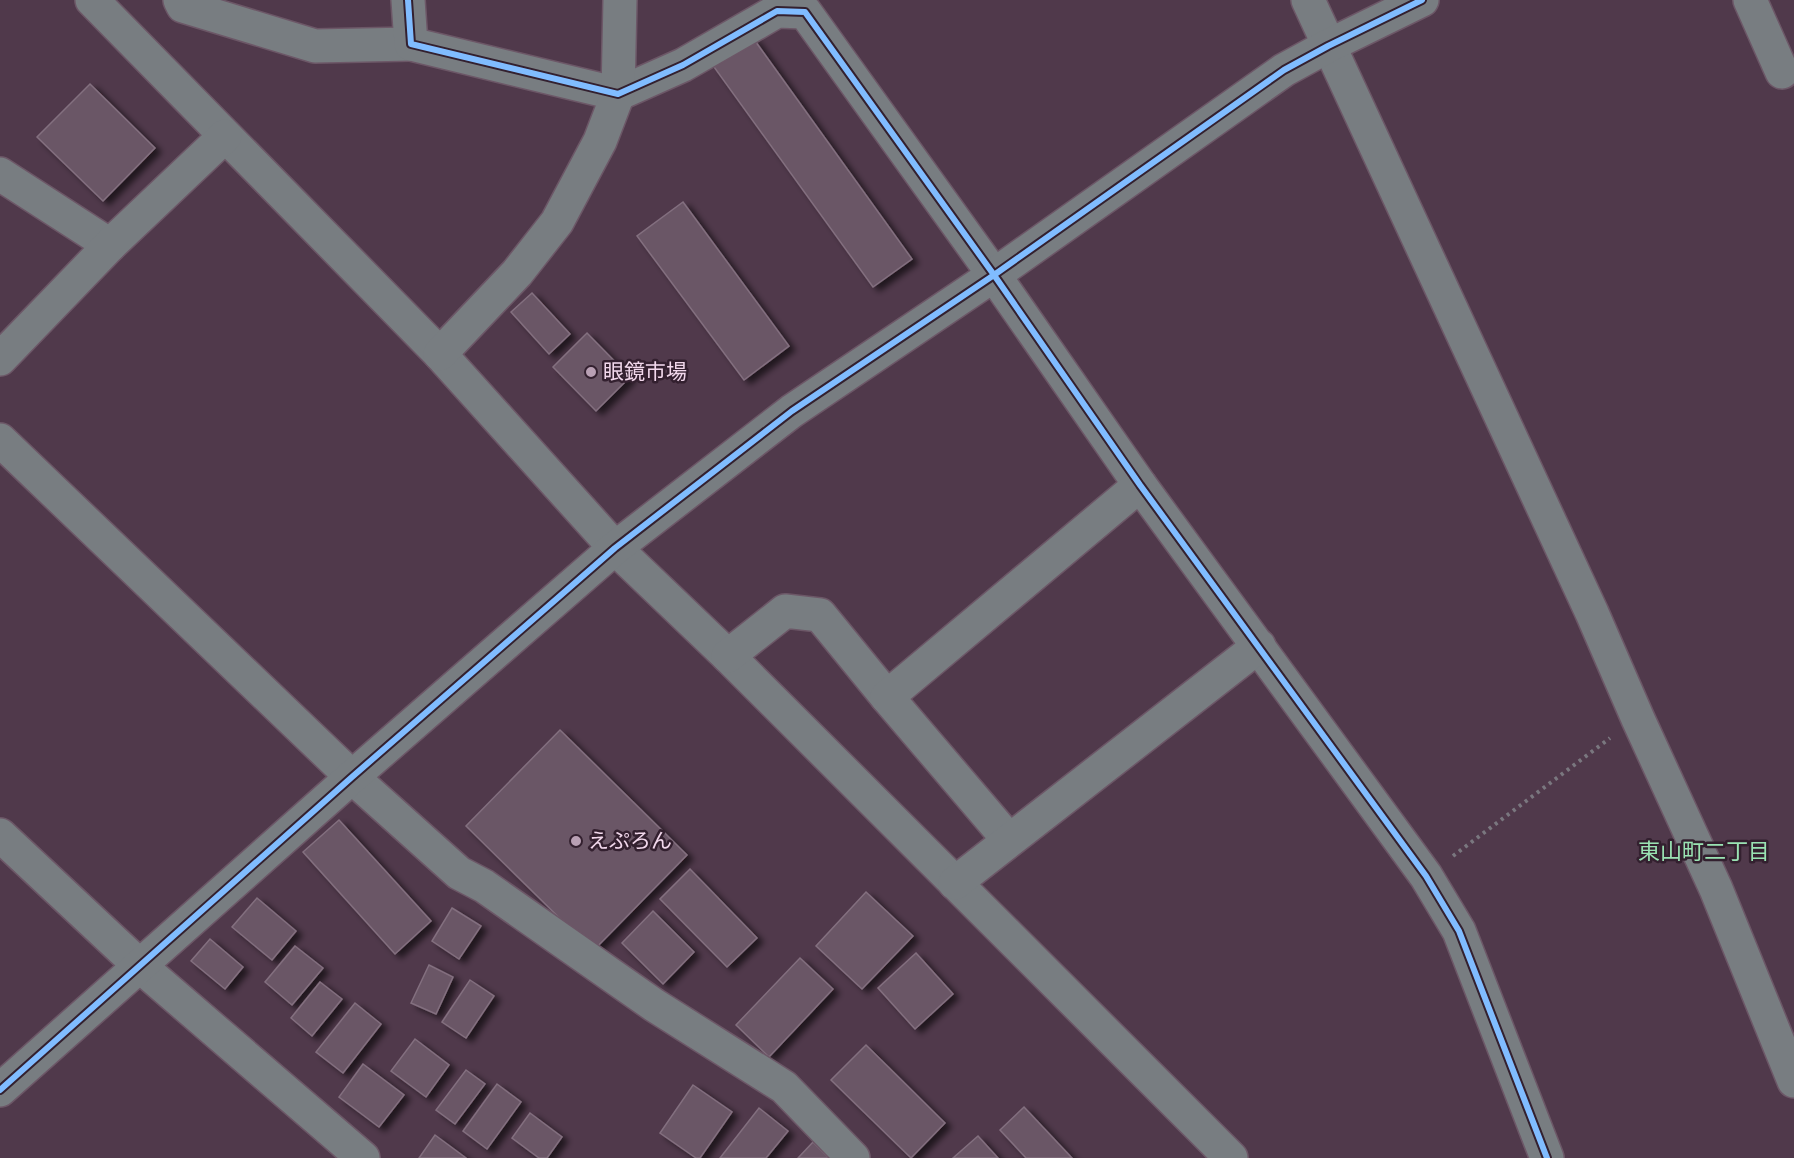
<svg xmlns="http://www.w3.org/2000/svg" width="1794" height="1158" font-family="'Sofia Sans Condensed','Noto Sans JP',sans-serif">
  <defs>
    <filter id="shadow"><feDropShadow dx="6" dy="4" stdDeviation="3" flood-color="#0009"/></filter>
  </defs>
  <rect width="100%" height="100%" fill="#50394b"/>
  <g fill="#6a5766" stroke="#836f7f" stroke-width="1.5" filter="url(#shadow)">
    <polygon points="753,38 912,259 873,287 714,67"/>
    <polygon points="90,84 155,148 103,201 37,137"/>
    <polygon points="683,202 789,346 744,380 637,236"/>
    <polygon points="532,293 570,334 549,354 511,312"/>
    <polygon points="587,333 630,377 596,411 553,367"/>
    <polygon points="560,730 687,855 593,951 466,826"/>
    <polygon points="339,820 431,921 395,954 303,852"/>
    <polygon points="690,869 757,938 727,967 660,899"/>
    <polygon points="866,892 913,936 862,989 816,946"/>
    <polygon points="257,898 296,931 272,960 232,927"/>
    <polygon points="452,908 481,926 459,959 432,941"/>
    <polygon points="653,911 694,952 663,984 622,943"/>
    <polygon points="210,939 243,967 225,989 191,961"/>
    <polygon points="295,946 323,968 292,1005 265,982"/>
    <polygon points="916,953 953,994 915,1029 878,988"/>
    <polygon points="800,958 833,989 769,1057 736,1025"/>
    <polygon points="429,965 453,977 436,1014 411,1003"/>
    <polygon points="470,980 494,996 466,1038 442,1022"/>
    <polygon points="320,982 342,999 312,1036 291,1018"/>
    <polygon points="355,1003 381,1024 343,1073 316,1052"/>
    <polygon points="415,1039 449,1065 426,1097 391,1071"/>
    <polygon points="866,1045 945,1123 911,1158 831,1080"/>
    <polygon points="363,1064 404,1095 379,1127 339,1097"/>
    <polygon points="466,1070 485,1084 455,1124 436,1110"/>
    <polygon points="497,1084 521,1102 487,1149 463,1131"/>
    <polygon points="693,1085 732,1112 700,1158 696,1158 660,1133"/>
    <polygon points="1024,1107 1072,1158 1026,1158 1000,1130"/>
    <polygon points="759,1108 788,1131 766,1158 720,1158"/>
    <polygon points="530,1113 562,1137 547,1158 539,1158 512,1138"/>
    <polygon points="435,1135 466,1158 419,1158"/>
    <polygon points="978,1136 998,1158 953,1158"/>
    <polygon points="813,1142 829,1158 798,1158"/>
  </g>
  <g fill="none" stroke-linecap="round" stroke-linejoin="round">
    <defs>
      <g id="minor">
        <polyline points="92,0 440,354 615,548 728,656 1231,1158"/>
        <polyline points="180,0 183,6 315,46 411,44"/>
        <polyline points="408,0 411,44 618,94 683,65 777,11 805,12 994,275 1140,485 1426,876 1459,931 1547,1158"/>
        <polyline points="1308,0 1592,613 1638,719 1716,889 1794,1081"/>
        <polyline points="1750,0 1782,72"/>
        <polyline points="0,174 110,245"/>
        <polyline points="440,354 517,273 557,222 600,141 618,94 620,0"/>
        <polyline points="0,359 110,245 225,136"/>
        <polyline points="0,440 352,777 459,873 484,886 654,1005 784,1087 853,1158"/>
        <polyline points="728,656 785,611 820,615 887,697"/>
        <polyline points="0,835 140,966 363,1158"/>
        <polyline points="1009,840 887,697 1140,485"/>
        <polyline points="955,883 1259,646"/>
        <polyline points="0,1090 352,777 615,548 792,411 994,275 1284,70 1328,46 1422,0"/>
      </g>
    </defs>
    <use href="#minor" stroke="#6c5767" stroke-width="36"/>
    <polyline stroke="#7a777f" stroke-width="4" stroke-dasharray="3 4.5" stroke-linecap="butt" points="1453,856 1610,738"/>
    <use href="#minor" stroke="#787d81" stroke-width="33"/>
    <defs>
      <g id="cycleway">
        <polyline points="408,0 411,44 618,94 683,65 777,11 805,12 994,275 1140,485 1426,876 1459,931 1547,1158"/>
        <polyline points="0,1090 352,777 615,548 792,411 994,275 1284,70 1328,46 1422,0"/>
      </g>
    </defs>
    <use href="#cycleway" stroke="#33202f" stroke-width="10"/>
    <use href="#cycleway" stroke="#80bcff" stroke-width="6"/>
  </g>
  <g fill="#b9a0b4" stroke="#33202f" stroke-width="2">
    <circle cx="591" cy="372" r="6"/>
    <circle cx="576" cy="841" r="6"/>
  </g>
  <g text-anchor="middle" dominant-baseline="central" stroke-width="5" stroke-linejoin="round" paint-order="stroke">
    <g font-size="21" fill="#f2d8ec" stroke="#33202f" text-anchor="start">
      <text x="603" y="372">眼鏡市場</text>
      <text x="588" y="841">えぷろん</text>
    </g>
    <g font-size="22" fill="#9ae3b3" stroke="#33202f">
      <text x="1704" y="852">東山町二丁目</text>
    </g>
  </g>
</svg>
